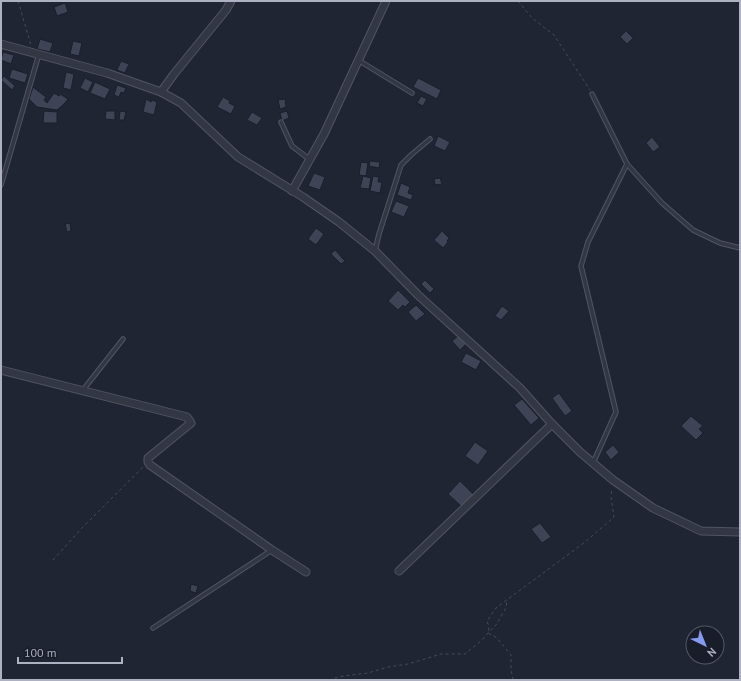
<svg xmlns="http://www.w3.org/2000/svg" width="741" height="681" font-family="'PT Sans',sans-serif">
  <rect width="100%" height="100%" fill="#202534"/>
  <g fill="#3e4455" stroke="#1b1e2b">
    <polygon points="65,3 68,12 57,16 54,7"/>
    <polygon points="626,31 633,38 627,44 620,37"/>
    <polygon points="40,39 53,43 50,52 37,49"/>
    <polygon points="73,41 82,43 79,56 70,54"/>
    <polygon points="3,52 14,55 11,64 1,60"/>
    <polygon points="121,61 129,64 125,73 117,70"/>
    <polygon points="12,69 28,74 25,83 9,78"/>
    <polygon points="66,72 74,74 71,90 63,88"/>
    <polygon points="4,76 15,86 12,90 1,80"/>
    <polygon points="85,78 93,82 88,92 80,88"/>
    <polygon points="418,78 441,90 437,99 413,87"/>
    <polygon points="95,82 110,89 105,99 90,93"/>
    <polygon points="117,85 126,88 124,93 121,92 119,97 114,95"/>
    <polygon points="33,87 46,97 44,100 47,103 54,93 59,96 60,94 68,99 64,104 57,110 37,107 29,99"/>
    <polygon points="421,96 427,99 423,106 417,103"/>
    <polygon points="223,97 230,101 229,103 235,106 231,114 217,107"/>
    <polygon points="146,99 151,102 152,100 157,102 154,115 143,112"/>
    <polygon points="285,99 286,107 280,109 278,100"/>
    <polygon points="44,111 57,112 57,123 43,123"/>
    <polygon points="106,111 115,111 115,120 105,119"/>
    <polygon points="120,111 126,112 124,120 119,120"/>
    <polygon points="287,111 289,118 282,121 280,113"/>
    <polygon points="252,112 262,118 257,125 247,120"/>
    <polygon points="438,136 450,142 445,151 434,146"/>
    <polygon points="652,137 660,147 653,152 646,143"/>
    <polygon points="370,161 380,162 379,168 369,166"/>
    <polygon points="361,162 368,163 366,176 359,175"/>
    <polygon points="314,173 325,177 320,190 308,186"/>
    <polygon points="363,176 371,178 369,189 360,188"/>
    <polygon points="373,176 379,177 378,182 382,182 380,193 370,191"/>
    <polygon points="440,178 442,184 435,185 434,179"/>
    <polygon points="401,183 410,187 408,193 413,195 411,200 397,195"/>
    <polygon points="396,201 409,206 404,217 391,212"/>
    <polygon points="70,223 71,231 67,232 65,224"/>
    <polygon points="316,228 324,234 316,245 308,239"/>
    <polygon points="442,231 449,238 447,241 448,242 443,248 434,240"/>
    <polygon points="335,250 345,261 341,264 331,254"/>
    <polygon points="425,280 434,289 430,293 421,284"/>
    <polygon points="398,290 410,302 405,307 403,305 398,310 388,301"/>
    <polygon points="416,305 425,314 416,321 408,312"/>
    <polygon points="502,306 509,311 501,320 495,316"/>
    <polygon points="458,336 466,344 460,350 452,341"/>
    <polygon points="466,353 481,361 476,370 461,362"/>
    <polygon points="559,393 572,411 565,416 552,398"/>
    <polygon points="522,399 539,418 531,425 514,405"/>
    <polygon points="691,416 703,426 699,429 703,433 696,440 681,426"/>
    <polygon points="475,442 488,451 478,465 465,456"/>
    <polygon points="613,445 619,452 611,460 605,452"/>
    <polygon points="460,481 474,495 462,507 448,494"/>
    <polygon points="540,523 551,537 542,543 531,529"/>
    <polygon points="191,584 198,586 196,593 190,591"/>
  </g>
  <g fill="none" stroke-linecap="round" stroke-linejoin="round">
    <defs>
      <g id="service">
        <polyline points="358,60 412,93"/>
        <polyline points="592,94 627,164 662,203 693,230 720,243 740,248"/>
        <polyline points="281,122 292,146 309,159"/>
        <polyline points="1,185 39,54"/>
        <polyline points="375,251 379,234 401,165 411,155 430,139"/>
        <polyline points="83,390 123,339"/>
        <polyline points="593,463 616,412 581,266 588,242 627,164"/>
        <polyline points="153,628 272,550"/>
      </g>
      <g id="minor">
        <polyline points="1,44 107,73 161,92 181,103 238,157 303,197 339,222 375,251 418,295 520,388 552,424 580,452 613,480 653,508 701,531 740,532"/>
        <polyline points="161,92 174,74 226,10 231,1"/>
        <polyline points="292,191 324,134 386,1"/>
        <polyline points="1,370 187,417 191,423 148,458 148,462 150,465 272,550 306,572"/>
        <polyline points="399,571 552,424"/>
      </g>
    </defs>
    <use href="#service" stroke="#515463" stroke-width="5.5"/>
    <use href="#minor" stroke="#515463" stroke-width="9"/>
    <g stroke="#414e54" stroke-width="1" stroke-dasharray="3 3" stroke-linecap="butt">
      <polyline points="18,1 31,45"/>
      <polyline points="518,1 532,18 554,35 590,90"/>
      <polyline points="53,560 82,528 143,467"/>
      <polyline points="329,680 343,676 368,673 388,667 408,664 441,654 465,654 482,640 488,633 496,625 506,608 507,600"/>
      <polyline points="513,680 511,669 511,655 497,638 488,633 489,627 487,621 496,608 585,542 614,517 611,497 612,489"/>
    </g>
    <use href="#service" stroke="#333744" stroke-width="3.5"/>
    <use href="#minor" stroke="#333744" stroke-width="7"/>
  </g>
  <rect width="741" height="681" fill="none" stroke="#adb1c2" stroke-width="4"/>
  <g transform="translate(705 645) rotate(137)"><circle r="19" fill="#191d29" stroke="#545866"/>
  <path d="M0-3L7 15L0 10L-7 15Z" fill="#849af0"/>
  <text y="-6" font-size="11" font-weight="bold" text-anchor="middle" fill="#adb1c2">N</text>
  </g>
  <path d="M18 657v6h104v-6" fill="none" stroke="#adb1c2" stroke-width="2"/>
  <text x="24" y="657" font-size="12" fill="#adb1c2" stroke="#191d29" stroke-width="3" paint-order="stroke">100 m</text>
</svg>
